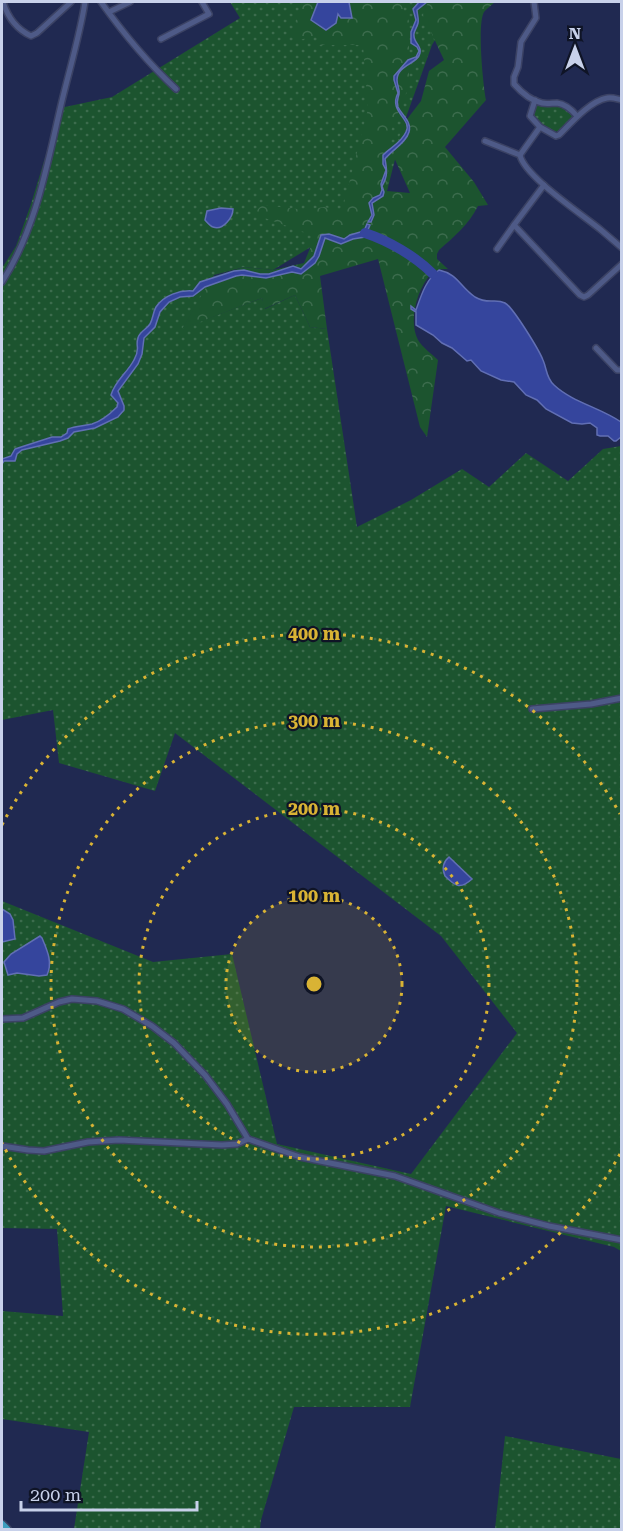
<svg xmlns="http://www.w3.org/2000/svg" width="623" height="1531" font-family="'Roboto Serif',serif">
  <defs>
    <pattern id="grass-dots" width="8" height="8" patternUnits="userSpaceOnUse" patternTransform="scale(1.5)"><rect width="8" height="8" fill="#1c542f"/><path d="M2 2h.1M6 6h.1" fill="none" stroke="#3c6c4d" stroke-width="1.8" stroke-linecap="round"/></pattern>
    <pattern id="forest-crowns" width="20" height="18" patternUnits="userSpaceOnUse" patternTransform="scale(1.5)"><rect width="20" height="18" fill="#1c542f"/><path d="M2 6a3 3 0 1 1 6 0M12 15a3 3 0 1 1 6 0" fill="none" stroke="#3c6c4d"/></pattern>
  </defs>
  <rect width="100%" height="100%" fill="#202951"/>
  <g fill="url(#grass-dots)">
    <polygon points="230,2 459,2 432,45 405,120 387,191 319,242 273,270 244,267 214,275 183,328 262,298 265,309 295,295 310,327 327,329 357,527 411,500 462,469 489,487 526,453 568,481 603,449 621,446 621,1251 614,1247 446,1206 410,1407 294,1407 261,1520 260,1529 74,1529 89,1432 2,1419 2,1311 63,1316 57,1229 2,1228 2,901 153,962 232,954 277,1144 411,1174 517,1033 441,936 175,733 155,791 59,763 53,710 2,720 2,268 16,246 31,204 60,108 112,97 240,18"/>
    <path d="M559,105c7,1 14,7 13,14 -4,3 -7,9 -12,11 -8,6 -20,-7 -26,-13l-1,-5 4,-6z"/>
    <polygon points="505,1436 621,1459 621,1529 495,1529"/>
  </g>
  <path fill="url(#forest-crowns)" d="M302,2h98l9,19v65l-18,44 -4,61 23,2 -17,-38 11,-32 17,-22 8,-30 15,-11 -21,-45 5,-13h67c-3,3 -8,6 -11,10 -7,12 -1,72 2,88l-41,47 29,35 14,23 -10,1c-9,18 -24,31 -39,44l-2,4v5l11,10c-6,0 -12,0 -17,5 -14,15 -23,47 -13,66 4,7 14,14 20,20l-11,77 -7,-10 -42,-168 -58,17 7,53 -17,-2 -15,-32 -31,14 -2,-11 -80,31 30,-52 32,-10 29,3 31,-7 11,-27 -62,-22 9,-9 44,5 18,-3 18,4 26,-102 -5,-64h-44l-2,-10 -24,7v-9z"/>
  <g fill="#35459d" stroke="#616fb4" stroke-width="1.5">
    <polygon points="318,2 349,2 352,18 341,18 338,14 336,23 326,30 311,20"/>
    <path d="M419,2h8l-10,8c0,4 2,9 1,13 -1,5 -5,9 -4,13 0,7 8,10 6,17 -2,11 -23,12 -23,27 0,5 3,9 2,14 -1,5 -3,7 -1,13 4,8 14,15 11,25 -3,11 -17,18 -24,27 2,11 3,17 -3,27l2,6 -1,4 -11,7 2,12 -3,7h-3l4,-7 -3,-12 4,-5 7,-3 2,-5 -1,-6 5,-14 -3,-6v-9c8,-8 18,-12 23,-23 7,-13 -18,-20 -8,-39l-4,-13v-4l14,-16 8,-3 3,-6 -2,-4 -6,-4v-11l5,-12 -3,-11z"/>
    <path d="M221,208l12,1c0,8 -10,22 -20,18 -3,-1 -6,-5 -8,-7l2,-9z"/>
    <path d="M367,224l3,1 -5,12 -12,2 -12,5 -16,-6 -6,18 -4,7 -14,11 -9,-2 -26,6 -24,-3 -6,1 -31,11 -12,9 -13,1 -11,5 -9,10 -5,15 -11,11 -2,16 -4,10 -20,27 6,15v4l-6,7 -23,11 -21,4 -6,6 -8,3 -38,9 -5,4 -2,7h-11l-2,3v-5l9,-3 4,-7 3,-1 34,-11h9l6,-4 1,-4c7,-3 16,-3 24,-5 10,-3 18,-10 25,-17l1,-4 -7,-8c4,-14 16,-22 23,-35 7,-12 1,-13 4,-22 1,-6 9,-9 12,-14 3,-5 3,-12 6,-17 8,-12 24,-17 37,-16l7,-9 34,-11 10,-1 16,4h9l24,-8 8,3 13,-13 7,-21 8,-1 15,5 6,-4 14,-4z"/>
    <path d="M439,270c19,4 21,17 36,27 13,8 20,1 30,6 8,4 34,47 38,57 4,9 3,18 11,25 18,17 47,23 67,37v15l-5,4h-2l-6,-5h-8l-3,-1v-7l-7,-5 -8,1 -10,-1 -26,-14 -9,-9 -11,-5 -12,-13 -13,-2 -20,-9 -10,-11 -4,1 -15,-13 -10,-5 -9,-8 -17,-10v-13l-5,-3v-3l5,4c5,-14 10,-31 23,-40z"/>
    <path d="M449,857l23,22c-12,11 -17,7 -27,-3 -3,-7 -2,-14 4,-19z"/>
    <polygon points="2,909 10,914 13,920 15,939 2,942"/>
    <path d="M40,936l2,2c5,12 11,24 5,37l-8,1 -22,-3 -9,2 -4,-13 7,-8z"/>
  </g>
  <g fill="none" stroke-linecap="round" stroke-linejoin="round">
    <path stroke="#35459d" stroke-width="10" d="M365,233c24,8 50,23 68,41"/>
    <defs>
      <g id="street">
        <path d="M3,2c5,16 13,27 28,34l6,-3 34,-31"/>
        <path d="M101,2c22,31 47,61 75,87"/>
        <path d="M534,2l2,16 -15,24 -3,25 -4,10v7c7,8 18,17 28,19 5,1 10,0 15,0 9,1 15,7 20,13"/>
        <polyline points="109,12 130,2"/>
        <polyline points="161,39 209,14 202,2"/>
        <path d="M535,100l-5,16 10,11 16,9 3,-1c12,-12 31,-34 48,-37 5,-1 10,1 15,2"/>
        <polyline points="485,141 520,155"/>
        <path d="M520,155c4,21 63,60 81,75 7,6 14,12 21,18"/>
        <polyline points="520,155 540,127"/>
        <polyline points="544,185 514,225 580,295 584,297 588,295 622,264"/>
        <polyline points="497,249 514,225"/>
        <path d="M2,282c34,-53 45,-117 59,-177 8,-34 19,-70 24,-103"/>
        <polyline points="596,348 617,370 622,370"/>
        <polyline points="532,709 591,704 622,698"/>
        <polyline points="2,1019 23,1018 59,1002 72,999 97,1001 123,1009 152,1026 174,1043 205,1075 227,1104 248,1139 300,1157 395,1176 499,1213 549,1226 622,1240"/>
        <polyline points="2,1146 28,1150 44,1151 88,1142 119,1140 222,1145 237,1144 248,1139"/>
      </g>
      <polyline id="primary" points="2,1525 7,1530"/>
    </defs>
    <use href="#street" stroke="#3b4264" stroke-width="8"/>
    <use href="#primary" stroke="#3b4264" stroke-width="11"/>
    <use href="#street" stroke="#4e5a87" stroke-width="5"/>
    <use href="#primary" stroke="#3d9ebf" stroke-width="8"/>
  </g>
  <circle cx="314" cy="984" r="88" fill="#d9b334" fill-opacity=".12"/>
  <g fill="none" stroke="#d9b334" stroke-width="3" stroke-dasharray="3 6">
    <circle cx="314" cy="984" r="88"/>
    <circle cx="314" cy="984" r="175"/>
    <circle cx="314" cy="984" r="263"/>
    <path d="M620 1154A350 350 0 0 1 2 1143M2 825A350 350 0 0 1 620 814"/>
  </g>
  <circle cx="314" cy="984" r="9" fill="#d9b334" stroke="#0f1426" stroke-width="3"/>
  <g font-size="18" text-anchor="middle" font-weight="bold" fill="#d9b334" stroke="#0f1426" stroke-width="4.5" stroke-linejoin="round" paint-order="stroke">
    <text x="314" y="640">400 m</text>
    <text x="314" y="727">300 m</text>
    <text x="314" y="815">200 m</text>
    <text x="314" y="902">100 m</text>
  </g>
  <rect width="623" height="1531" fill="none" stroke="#c8d1ea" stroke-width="6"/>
  <g transform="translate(575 48)" stroke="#0f1426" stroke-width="4.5" paint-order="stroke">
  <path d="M0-4.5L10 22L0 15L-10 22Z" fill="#c8d1ea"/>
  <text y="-9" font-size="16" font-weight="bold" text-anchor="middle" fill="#c8d1ea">N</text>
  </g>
  <path d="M21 1501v9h176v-9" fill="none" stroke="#c8d1ea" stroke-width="3"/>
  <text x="30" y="1501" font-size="18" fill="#c8d1ea" stroke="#0f1426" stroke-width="4.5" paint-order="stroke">200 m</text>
</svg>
